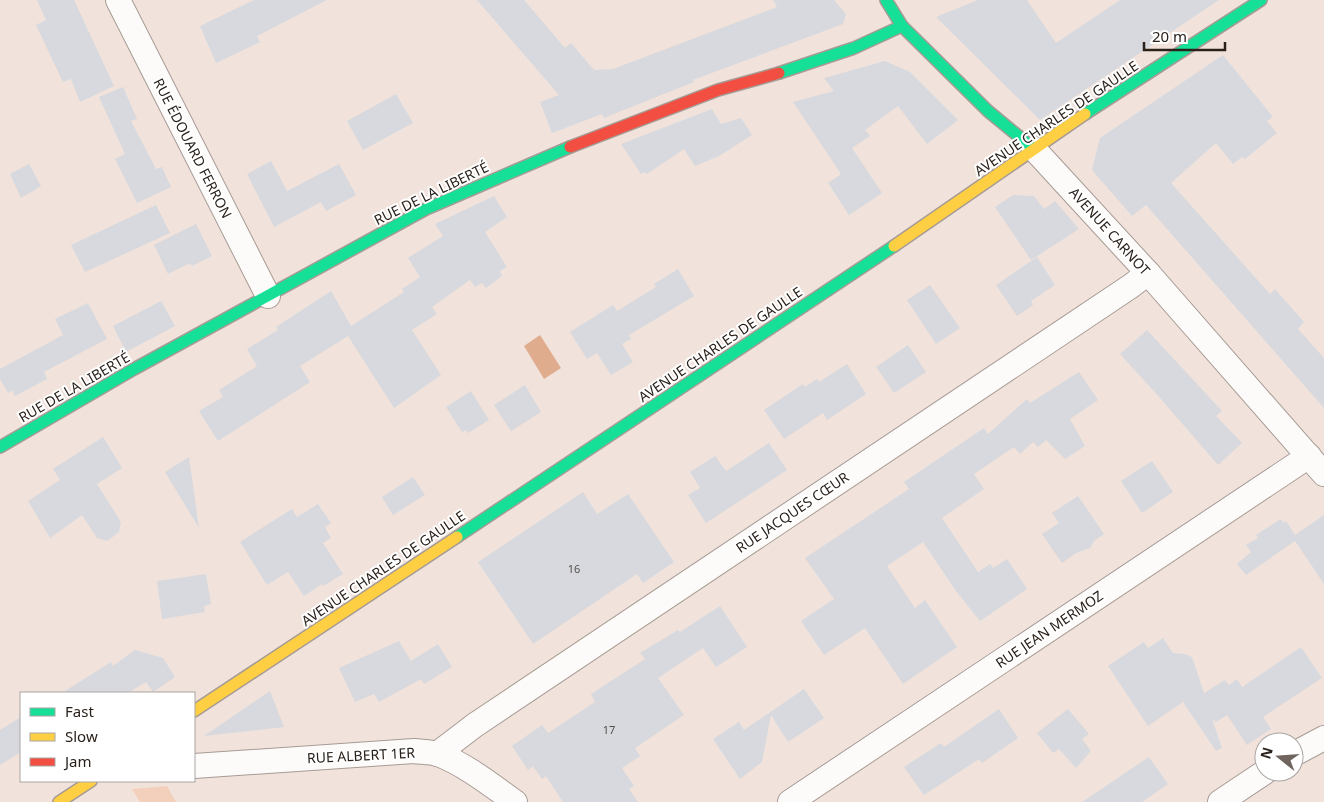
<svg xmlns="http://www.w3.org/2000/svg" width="1324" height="802" font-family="'Noto Sans',sans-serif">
  <rect width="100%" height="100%" fill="#f1e3db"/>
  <polygon fill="#f2d0bc" points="167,786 176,802 140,802 132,789"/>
  <polygon fill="#e0ac8e" points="540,335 561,368 544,379 524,346"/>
  <g fill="#d7d9de">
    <polygon points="37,0 74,0 114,86 80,102 71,79 63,82 36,25 46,20"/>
    <polygon points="254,0 327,0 257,36 260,42 216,63 200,26"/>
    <polygon points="477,0 524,0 565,48 571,43 594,70 613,69 777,7 773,0 834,0 846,14 843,24 693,80 694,82 604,118 602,114 552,133 540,102 559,95"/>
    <polygon points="978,0 1027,0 1056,43 1120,0 1219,0 1040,120 936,17"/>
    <polygon points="1223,55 1273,117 1267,121 1277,133 1245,159 1242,157 1233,164 1216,143 1171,183 1270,294 1275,289 1304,322 1298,329 1324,358 1324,408 1146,205 1132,216 1092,170 1100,138"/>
    <polygon points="885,61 910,72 958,120 927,144 898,106 865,130 870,136 852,148 882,193 849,215 828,183 841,174 793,102 834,91 824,78"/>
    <polygon points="123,87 137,119 131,121 156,169 162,167 171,187 137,203 115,159 125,154 99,97"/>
    <polygon points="396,94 413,123 363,150 347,121"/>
    <polygon points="712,109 721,124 741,118 752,135 719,156 695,166 684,149 647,174 645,172 641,174 621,144"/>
    <polygon points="271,161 287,191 339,164 356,195 326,211 321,202 274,227 247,174"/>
    <polygon points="29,164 41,186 21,198 10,174"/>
    <polygon points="1013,195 1034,196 1044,209 1055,201 1079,229 1031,260 995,207"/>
    <polygon points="494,196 507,217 485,232 507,267 500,271 502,276 486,288 482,283 475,287 470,280 432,307 437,314 412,330 441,375 394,408 348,336 300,366 310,382 218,441 199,411 223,397 219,390 257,366 247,349 278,330 276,327 331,291 351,326 404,292 402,289 420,277 408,258 443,236 435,224"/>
    <polygon points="156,205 170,233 85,272 71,245"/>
    <polygon points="196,224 212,256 192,266 190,263 168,274 154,245"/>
    <polygon points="1037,257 1055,285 1031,301 1033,305 1017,316 996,285"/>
    <polygon points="678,269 694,296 629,335 631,339 622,344 633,362 611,375 597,353 587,359 570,332 613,305 617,311 656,287 654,284"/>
    <polygon points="930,285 960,328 936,344 907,300"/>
    <polygon points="161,301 175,326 126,352 113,326"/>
    <polygon points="88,303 107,339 44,372 47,379 15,396 12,390 8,393 0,379 0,369 63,335 55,319"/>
    <polygon points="1147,330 1222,411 1216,416 1242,443 1218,465 1161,399 1120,354"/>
    <polygon points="908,345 926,372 894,393 876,367"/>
    <polygon points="847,364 866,394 827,420 823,413 784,439 764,410 803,384 805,387 817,379 819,382"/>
    <polygon points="1079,372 1098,400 1070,419 1085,446 1065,459 1046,440 1038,447 1033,442 1020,454 1014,447 974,474 984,489 942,518 978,572 990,564 993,568 1007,559 1027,589 980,621 956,591 923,542 887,566 915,608 925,600 957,647 903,684 865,628 824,655 801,621 834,599 805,558 909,489 904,482 984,428 988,434 1027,399 1030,403"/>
    <polygon points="525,385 541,412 511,431 494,405"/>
    <polygon points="471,391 489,420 468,433 466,430 462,432 446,407"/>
    <polygon points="103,437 122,468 97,484 121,522 119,532 107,541 97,538 82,515 50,538 28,501 60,480 53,469"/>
    <polygon points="769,443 787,470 706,523 688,495 700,488 690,472 715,456 726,471"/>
    <polygon points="189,457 199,528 165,472"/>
    <polygon points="1152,461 1173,492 1142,513 1121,481"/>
    <polygon points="413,477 425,495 393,515 382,497"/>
    <polygon points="583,492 597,514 628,494 674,562 643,583 637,574 533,644 478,562"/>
    <polygon points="1078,496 1104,534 1094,541 1090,548 1076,553 1062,563 1042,534 1059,523 1052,513"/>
    <polygon points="318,504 331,523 325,527 331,538 323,543 343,574 323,586 322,584 304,596 288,572 267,585 240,542 292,509 297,517"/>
    <polygon points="1324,515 1324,584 1295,541 1246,575 1237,564 1251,552 1246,545 1258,538 1256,535 1281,519 1283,523 1286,521 1295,535"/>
    <polygon points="206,574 211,604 204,606 205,612 162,619 157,581"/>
    <polygon points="720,606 747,647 716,667 703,648 658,678 684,715 635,748 640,756 622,768 634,786 629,789 638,802 563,802 546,776 542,779 533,766 528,770 512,746 542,725 548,733 595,702 591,694 645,659 640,653 678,630 680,632"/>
    <polygon points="1163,638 1173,653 1184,654 1192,657 1204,693 1225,680 1229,685 1237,679 1242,687 1301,647 1322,678 1263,717 1271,729 1247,745 1227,715 1216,722 1212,719 1222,748 1216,751 1183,702 1148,726 1108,666 1144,642 1148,648"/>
    <polygon points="399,641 411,661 438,644 452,667 424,684 421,679 379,702 374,694 355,702 339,668"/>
    <polygon points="135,650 163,658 175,677 153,692 146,682 128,693 62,693 111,662 113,666"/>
    <polygon points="804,689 824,718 788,742 771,715 762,762 740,779 713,739 739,722 744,730"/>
    <polygon points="270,691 284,727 204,736"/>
    <polygon points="999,709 1018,738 982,763 979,759 924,795 904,767 941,743 944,747"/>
    <polygon points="1068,709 1089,734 1082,739 1091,751 1076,768 1059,749 1053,753 1037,733"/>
    <polygon points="21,717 21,752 0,765 0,730"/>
    <polygon points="1149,757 1168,784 1142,802 1082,802"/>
  </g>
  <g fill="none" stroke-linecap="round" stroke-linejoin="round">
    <defs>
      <g id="street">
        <polyline points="118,0 268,296"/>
        <polyline points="1034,149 1148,273 1324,474"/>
        <polyline points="437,754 475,725 1131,286 1148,273"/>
        <polyline points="1294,754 1324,738"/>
        <path d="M194,766l220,-15c8,1 17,1 24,3 28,11 53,31 77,48"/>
        <polyline points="790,802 1309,456"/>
        <polyline points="1220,802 1265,772"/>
      </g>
      <g id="fast">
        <polyline points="886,0 902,26 988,111 1034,149"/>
        <polyline points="779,73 854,48 902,26"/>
        <polyline points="1085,114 1261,0"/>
        <polyline points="0,447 134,369 426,209 570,147"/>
        <polyline points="457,537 894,246"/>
      </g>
      <g id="slow">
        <polyline points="894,246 1085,114"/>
        <polyline points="194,711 457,537"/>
        <polyline points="59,802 91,781"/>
      </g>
      <polyline id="jam" points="570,147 718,90 779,73"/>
    </defs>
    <use href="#street" stroke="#a69b95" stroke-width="26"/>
    <use href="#fast" stroke="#a69b95" stroke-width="14"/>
    <use href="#slow" stroke="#a69b95" stroke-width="14"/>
    <use href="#jam" stroke="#a69b95" stroke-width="14"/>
    <use href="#street" stroke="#fdfbfa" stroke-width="24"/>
    <use href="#fast" stroke="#16e098" stroke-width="11"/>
    <use href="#slow" stroke="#ffcf43" stroke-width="11"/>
    <use href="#jam" stroke="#f24e42" stroke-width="11"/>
  </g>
  <g text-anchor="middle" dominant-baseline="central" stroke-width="4" stroke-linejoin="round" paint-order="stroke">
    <g font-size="11" fill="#554f4c">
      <text x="574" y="568">16</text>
      <text x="609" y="729">17</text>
    </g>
    <g font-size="14" fill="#2a211b" stroke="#fff">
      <text transform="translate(1056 118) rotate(-34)">AVENUE CHARLES DE GAULLE</text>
      <text transform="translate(193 148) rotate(63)">RUE ÉDOUARD FERRON</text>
      <text transform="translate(431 193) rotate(-26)">RUE DE LA LIBERTÉ</text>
      <text transform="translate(1110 231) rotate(48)">AVENUE CARNOT</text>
      <text transform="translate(720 344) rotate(-34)">AVENUE CHARLES DE GAULLE</text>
      <text transform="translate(74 387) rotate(-30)">RUE DE LA LIBERTÉ</text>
      <text transform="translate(792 512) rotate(-34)">RUE JACQUES CŒUR</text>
      <text transform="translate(383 568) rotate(-34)">AVENUE CHARLES DE GAULLE</text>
      <text transform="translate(1049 629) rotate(-34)">RUE JEAN MERMOZ</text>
      <text transform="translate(361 755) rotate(-3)">RUE ALBERT 1ER</text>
    </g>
  </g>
  <rect x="20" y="692" width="175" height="90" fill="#ffffff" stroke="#aaa6a4"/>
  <rect x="30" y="708" width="25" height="8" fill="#16e098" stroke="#aaa6a4"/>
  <text x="65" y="717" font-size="15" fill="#2a211b">Fast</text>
  <rect x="30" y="733" width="25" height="8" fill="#ffcf43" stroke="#aaa6a4"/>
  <text x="65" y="742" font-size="15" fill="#2a211b">Slow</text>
  <rect x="30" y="758" width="25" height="8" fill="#f24e42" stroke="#aaa6a4"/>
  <text x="65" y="767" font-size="15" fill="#2a211b">Jam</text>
  <g transform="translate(1279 757) rotate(287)"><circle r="24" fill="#ffffff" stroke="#aaa6a4"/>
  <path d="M0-4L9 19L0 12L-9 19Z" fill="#70655e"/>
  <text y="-8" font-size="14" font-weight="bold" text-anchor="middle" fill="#2a211b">N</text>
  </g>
  <path d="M1144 42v8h81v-8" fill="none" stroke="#2a211b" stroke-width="2.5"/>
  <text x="1152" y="42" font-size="15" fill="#2a211b" stroke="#ffffff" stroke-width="4" paint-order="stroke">20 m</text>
</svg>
